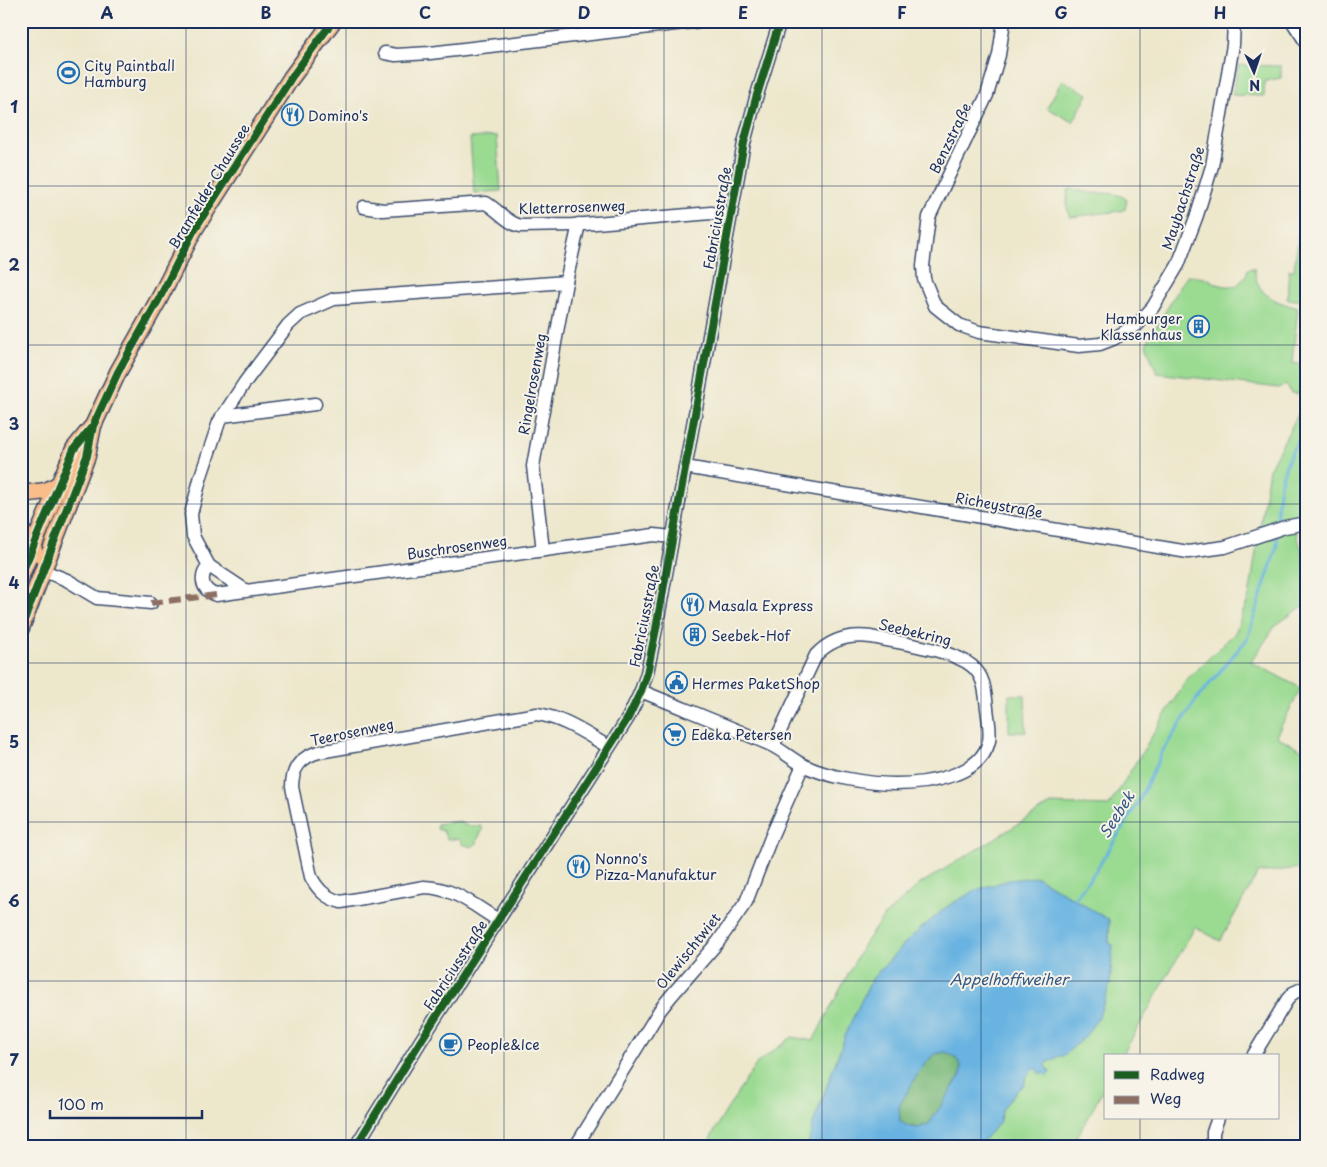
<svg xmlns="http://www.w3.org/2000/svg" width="1327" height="1167" font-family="'Playpen Sans',sans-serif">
  <rect width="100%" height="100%" fill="#f7f3e8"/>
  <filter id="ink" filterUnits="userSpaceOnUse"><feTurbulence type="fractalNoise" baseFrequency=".02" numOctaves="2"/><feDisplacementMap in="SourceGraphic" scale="10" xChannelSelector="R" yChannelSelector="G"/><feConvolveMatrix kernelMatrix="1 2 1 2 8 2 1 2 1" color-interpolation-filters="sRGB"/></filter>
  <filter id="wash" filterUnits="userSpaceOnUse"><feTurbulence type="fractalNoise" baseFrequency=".0096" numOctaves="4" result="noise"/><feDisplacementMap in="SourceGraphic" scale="20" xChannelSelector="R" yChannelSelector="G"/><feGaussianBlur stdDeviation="1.12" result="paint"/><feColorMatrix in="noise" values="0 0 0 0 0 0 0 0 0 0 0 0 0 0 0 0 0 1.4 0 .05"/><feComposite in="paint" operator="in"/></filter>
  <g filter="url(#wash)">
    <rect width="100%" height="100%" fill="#ede7cc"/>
    <g fill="#9ada91" stroke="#5a8478">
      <polygon points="1239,65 1281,66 1281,78 1265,81 1264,96 1232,95"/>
      <polygon points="1062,80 1088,94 1073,122 1047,108"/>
      <polygon points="497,136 501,191 474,193 470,138"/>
      <path d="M1071,189c7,1 13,3 20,4 12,1 27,-2 36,7l-2,9 -4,2 -51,6c-4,-7 -3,-20 -2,-27z"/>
      <polygon points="1299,229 1306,230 1306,301 1287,299 1289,270 1294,270"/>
      <path d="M1252,268h2c3,28 20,33 44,40l-6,53v2l14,2v9h-2l-1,2 1,14 -8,4 -5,-1 -5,-8 -7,3 -122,-15 -11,-29 41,-69 22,4 7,5 9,2h12l9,-11 2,-6z"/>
      <polygon points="1306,405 1306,515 1294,515 1297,536 1306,563 1306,599 1303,606 1276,625 1251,662 1301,688 1276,736 1306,752 1306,871 1300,868 1258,873 1220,941 1195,927 1122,1056 1106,1056 1106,1085 1072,1146 978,1146 999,1123 1003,1108 1017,1090 1024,1085 1026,1077 1035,1068 1043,1072 1047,1076 1050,1073 1046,1066 1046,1063 1059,1056 1109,943 1109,920 1037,877 976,890 948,906 910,938 872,979 848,1028 812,1127 808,1146 706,1146 726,1111 757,1063 792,1037 813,1041 864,944 884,916 920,884 1051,804 1109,806 1187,679 1235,633 1249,597 1269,469 1301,409"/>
      <polygon points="1009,695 1025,695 1026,732 1009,732"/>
      <path d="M460,821c4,7 13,4 21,5l2,4 -5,8 -1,5 -5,4 -10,-3 -3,-5h-12l-4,-8 -6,-2v-5z"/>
    </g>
    <polygon fill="#7bba7b" stroke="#4b746c" points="946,1052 955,1057 961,1065 961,1075 929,1124 918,1128 907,1126 900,1121 898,1106 920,1070 934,1054"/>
    <path fill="#68b3e1" stroke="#4271a0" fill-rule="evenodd" d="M1037,877l72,43v23l4,2 -3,40 -11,31 -14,21 -22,19h-4l-12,7 -1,3 4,7 -3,3 -4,-4 -3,2 -5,-6 -9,9 -2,8 -7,5 -14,18 -4,15 -21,23h-170l4,-19 36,-99 24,-49 38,-41 38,-32 28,-16 33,-10zM946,1052l9,5 6,8v10l-14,21 -18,28 -11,4 -11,-2 -7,-5 -1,-15 21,-36 14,-16z"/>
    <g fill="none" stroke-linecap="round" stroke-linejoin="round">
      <g stroke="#68b3e1" stroke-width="3">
        <path d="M1277,526c-1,-39 7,-66 29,-98"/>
        <polyline points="1072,902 1095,872 1138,803 1162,752 1196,700 1247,639 1277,546 1277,534"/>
      </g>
    </g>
  </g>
  <g filter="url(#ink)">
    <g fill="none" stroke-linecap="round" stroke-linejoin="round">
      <defs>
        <g id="minor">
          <polyline points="1004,21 999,55 987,95 929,217 923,266 924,279 935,306 959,325 979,332 1079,346 1100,344 1113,339 1138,324 1153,307 1178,265 1197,215 1212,166 1233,45 1234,21"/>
          <polyline points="1292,21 1306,42"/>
          <polyline points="385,53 396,55 430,53 701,21"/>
          <path d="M364,207l19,3 103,-7c12,7 22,21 35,23l52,-1 138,-12 19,3"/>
          <path d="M566,282l-232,17 -34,15 -12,11 -43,57 -26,40 -18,54 -10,38 2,22 16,30c-10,10 -8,24 7,29l438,-60 18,2"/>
          <polyline points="222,416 315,404"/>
          <polyline points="685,467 1188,552 1225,547 1285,527 1306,523"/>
          <polyline points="543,550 533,466 566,282 579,224"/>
          <polyline points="209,566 245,590"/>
          <polyline points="44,571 67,580 97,598 151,603"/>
          <path d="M641,691c43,18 87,35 130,54 11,5 20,14 32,20 23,12 66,19 92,19 30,0 86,-7 94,-43 2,-11 -1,-22 -2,-33 -2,-16 -2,-31 -15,-42 -21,-17 -73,-23 -101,-29 -22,-3 -40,2 -55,18l-43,91"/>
          <path d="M498,920c-25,-15 -43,-32 -74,-33l-83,15c-15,-4 -23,-12 -30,-25l-19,-90c0,-19 9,-30 27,-35l218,-38c27,4 49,20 72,33"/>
          <polyline points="1253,1056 1287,1000 1293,993 1306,987"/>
          <polyline points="356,1146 420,1042 628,718 641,691 647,673 656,629 744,143 756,98 780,21"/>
          <polyline points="576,1146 660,1010 671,996 718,942 746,902 772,835 803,765"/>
          <polyline points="1213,1146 1213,1132 1218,1118"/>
        </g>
        <g id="major">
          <polyline points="21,494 46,491 59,484"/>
          <polyline points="21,529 35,553"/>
          <polyline points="21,575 74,449 91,428"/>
          <polyline points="21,628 87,456 93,426 118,372 159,299 194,230 291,78 333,21"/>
        </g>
      </defs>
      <use href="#minor" stroke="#3a4b6e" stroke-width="15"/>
      <use href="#major" stroke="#3a4b6e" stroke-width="19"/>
      <use href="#minor" stroke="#fff" stroke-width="12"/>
      <use href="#major" stroke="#f8bd89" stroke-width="16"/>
      <polyline stroke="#8d6e63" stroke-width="6" stroke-dasharray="12 6" stroke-linecap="butt" points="151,603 216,595"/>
      <defs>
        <g id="cycleway">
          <polyline points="21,575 74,449 91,428"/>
          <polyline points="21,628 87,456 93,426 118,372 159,299 194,230 291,78 333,21"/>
          <polyline points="356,1146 420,1042 628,718 641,691 647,673 656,629 744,143 756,98 780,21"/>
        </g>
      </defs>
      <use href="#cycleway" stroke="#f7f3e8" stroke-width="11"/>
      <use href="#cycleway" stroke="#1b5e20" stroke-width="8"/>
    </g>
  </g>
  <path fill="none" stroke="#1b2f5e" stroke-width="1" stroke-opacity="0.55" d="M186,21v1125M346,21v1125M504,21v1125M664,21v1125M822,21v1125M981,21v1125M1140,21v1035M21,186h1285M21,345h1285M21,504h1285M21,663h1285M21,822h1285M21,981h1285M1140,1118v28"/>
  <defs>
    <symbol id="stadium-ring" viewBox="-11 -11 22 22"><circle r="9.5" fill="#f7f3e8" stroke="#1f6fb2" stroke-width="1.5"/><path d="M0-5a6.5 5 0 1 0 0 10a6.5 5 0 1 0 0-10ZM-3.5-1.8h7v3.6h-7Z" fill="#1f6fb2"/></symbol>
    <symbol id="restaurant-ring" viewBox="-11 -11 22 22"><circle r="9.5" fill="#f7f3e8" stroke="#1f6fb2" stroke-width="1.5"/><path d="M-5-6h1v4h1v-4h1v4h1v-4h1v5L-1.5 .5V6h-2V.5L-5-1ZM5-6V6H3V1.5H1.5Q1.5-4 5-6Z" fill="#1f6fb2"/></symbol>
    <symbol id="building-ring" viewBox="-11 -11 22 22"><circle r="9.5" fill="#f7f3e8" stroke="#1f6fb2" stroke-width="1.5"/><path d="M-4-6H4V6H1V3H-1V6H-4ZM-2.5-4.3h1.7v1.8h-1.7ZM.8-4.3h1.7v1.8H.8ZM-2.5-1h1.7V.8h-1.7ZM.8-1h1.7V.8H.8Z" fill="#1f6fb2"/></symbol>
    <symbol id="civic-ring" viewBox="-11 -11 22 22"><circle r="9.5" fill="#f7f3e8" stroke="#1f6fb2" stroke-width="1.5"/><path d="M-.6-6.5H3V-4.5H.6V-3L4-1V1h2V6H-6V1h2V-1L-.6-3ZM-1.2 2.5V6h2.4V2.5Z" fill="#1f6fb2"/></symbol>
    <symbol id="supermarket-ring" viewBox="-11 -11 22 22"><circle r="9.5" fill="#f7f3e8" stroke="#1f6fb2" stroke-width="1.5"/><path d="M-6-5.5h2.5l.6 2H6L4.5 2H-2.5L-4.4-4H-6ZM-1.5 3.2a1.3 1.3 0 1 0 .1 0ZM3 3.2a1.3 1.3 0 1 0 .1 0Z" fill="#1f6fb2"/></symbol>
    <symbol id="cafe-ring" viewBox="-11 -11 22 22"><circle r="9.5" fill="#f7f3e8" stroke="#1f6fb2" stroke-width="1.5"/><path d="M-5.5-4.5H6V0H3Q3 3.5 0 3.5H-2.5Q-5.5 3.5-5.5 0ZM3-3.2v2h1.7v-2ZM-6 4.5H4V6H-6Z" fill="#1f6fb2"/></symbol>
  </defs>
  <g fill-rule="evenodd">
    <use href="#stadium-ring" x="56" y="60" width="25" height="25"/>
    <use href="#restaurant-ring" x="280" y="102" width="25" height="25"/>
    <use href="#building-ring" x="1186" y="314" width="25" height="25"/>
    <use href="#restaurant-ring" x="680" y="592" width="25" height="25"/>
    <use href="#building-ring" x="682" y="622" width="25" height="25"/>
    <use href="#civic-ring" x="664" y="670" width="25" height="25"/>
    <use href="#supermarket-ring" x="662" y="722" width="25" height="25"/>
    <use href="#restaurant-ring" x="566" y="854" width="25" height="25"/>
    <use href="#cafe-ring" x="438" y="1032" width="25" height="25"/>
  </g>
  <g text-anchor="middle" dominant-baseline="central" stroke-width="4" stroke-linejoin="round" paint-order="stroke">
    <g font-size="14" fill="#1b2f5e" stroke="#f7f3e8" text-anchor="start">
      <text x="84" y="65">City Paintball<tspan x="84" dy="16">Hamburg</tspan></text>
      <text x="308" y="115">Domino's</text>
      <text x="1182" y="318" text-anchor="end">Hamburger<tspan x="1182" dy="16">Klassenhaus</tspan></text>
      <text x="708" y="605">Masala Express</text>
      <text x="711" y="635">Seebek-Hof</text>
      <text x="692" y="683">Hermes PaketShop</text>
      <text x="691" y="734">Edeka Petersen</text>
      <text x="595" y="858">Nonno's<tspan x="595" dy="16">Pizza-Manufaktur</tspan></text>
      <text x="467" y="1044">People&amp;Ice</text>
    </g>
    <g font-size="14" fill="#1b2f5e" stroke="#f7f3e8">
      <text transform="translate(950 138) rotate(-64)">Benzstraße</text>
      <text transform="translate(209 186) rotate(-59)">Bramfelder Chaussee</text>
      <text transform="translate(1183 198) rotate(-72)">Maybachstraße</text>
      <text transform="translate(572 207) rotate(-2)">Kletterrosenweg</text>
      <text transform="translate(717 218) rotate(-80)">Fabriciusstraße</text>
      <text transform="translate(532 384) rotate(-80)">Ringelrosenweg</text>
      <text transform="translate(999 505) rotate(10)">Richeystraße</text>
      <text transform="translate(457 547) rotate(-8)">Buschrosenweg</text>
      <text transform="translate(644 616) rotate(-79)">Fabriciusstraße</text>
      <text transform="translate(915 632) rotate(13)">Seebekring</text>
      <text transform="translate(352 732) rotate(-12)">Teerosenweg</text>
      <text transform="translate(688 951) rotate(-51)">Olewischtwiet</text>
      <text transform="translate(455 965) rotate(-57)">Fabriciusstraße</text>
    </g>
    <g font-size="15" font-style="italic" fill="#325785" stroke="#f7f3e8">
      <text transform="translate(1116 814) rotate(-58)">Seebek</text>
      <text x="1009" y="978">Appelhoffweiher</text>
    </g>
  </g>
  <rect width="1327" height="1167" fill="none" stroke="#f7f3e8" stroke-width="55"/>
  <rect x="1104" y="1054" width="175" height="65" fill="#f7f3e8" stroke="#9fa5b1"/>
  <rect x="1114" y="1071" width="25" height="8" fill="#1b5e20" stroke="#9fa5b1"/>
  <text x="1150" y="1080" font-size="15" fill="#1b2f5e">Radweg</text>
  <rect x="1114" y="1096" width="25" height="8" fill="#8d6e63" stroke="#9fa5b1"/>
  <text x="1150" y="1104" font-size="15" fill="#1b2f5e">Weg</text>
  <g transform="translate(1254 72) rotate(177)" stroke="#f7f3e8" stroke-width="4" paint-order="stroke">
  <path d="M0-4L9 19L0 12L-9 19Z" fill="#1b2f5e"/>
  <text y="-8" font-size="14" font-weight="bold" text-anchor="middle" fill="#1b2f5e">N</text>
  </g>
  <path d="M50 1110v8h152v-8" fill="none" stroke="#1b2f5e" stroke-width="2.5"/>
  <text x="58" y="1110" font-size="15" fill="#1b2f5e" stroke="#f7f3e8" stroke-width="4" paint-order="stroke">100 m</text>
  <rect x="28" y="28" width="1272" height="1112" fill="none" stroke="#1b2f5e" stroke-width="2"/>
  <g font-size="16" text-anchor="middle" font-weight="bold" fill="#1b2f5e">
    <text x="107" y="19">A</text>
    <text x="266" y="19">B</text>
    <text x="425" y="19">C</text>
    <text x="584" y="19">D</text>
    <text x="743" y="19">E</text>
    <text x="902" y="19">F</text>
    <text x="1061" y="19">G</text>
    <text x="1220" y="19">H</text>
    <text x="14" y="113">1</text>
    <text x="14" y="271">2</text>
    <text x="14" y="430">3</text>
    <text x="14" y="589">4</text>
    <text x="14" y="748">5</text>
    <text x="14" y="907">6</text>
    <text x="14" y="1066">7</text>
  </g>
</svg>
